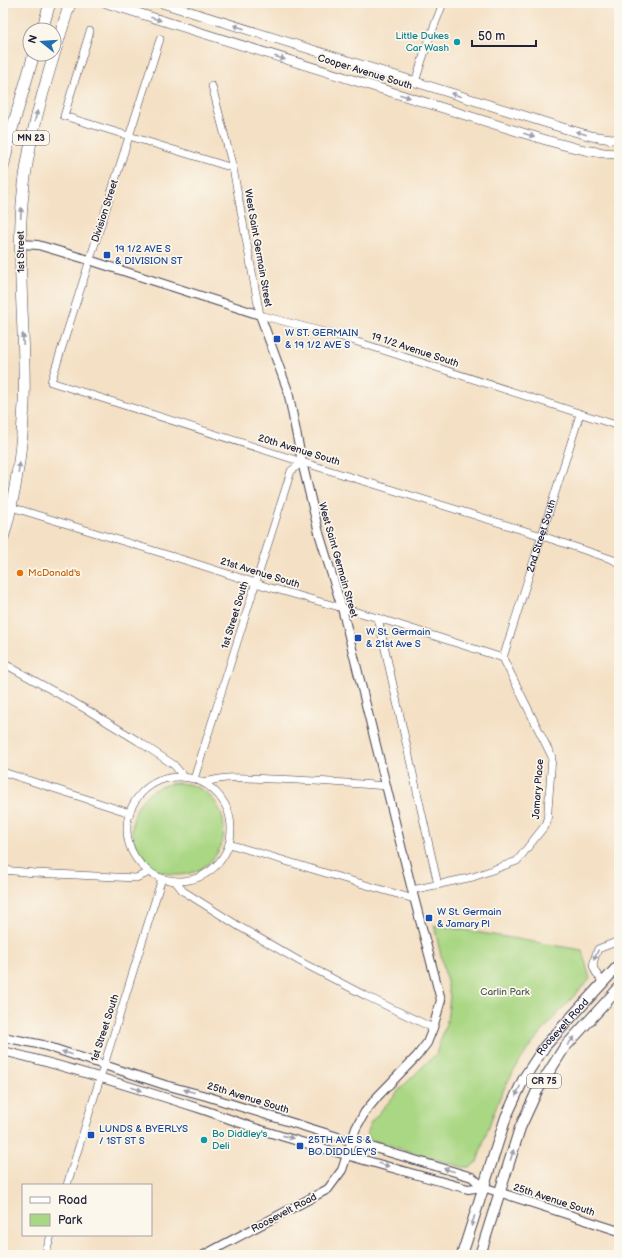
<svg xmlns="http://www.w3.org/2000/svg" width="622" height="1258" font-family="'Balsamiq Sans',sans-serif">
  <rect width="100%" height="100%" fill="#fbf7ec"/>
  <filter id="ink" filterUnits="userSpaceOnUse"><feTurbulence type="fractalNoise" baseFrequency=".025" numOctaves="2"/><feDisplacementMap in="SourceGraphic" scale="8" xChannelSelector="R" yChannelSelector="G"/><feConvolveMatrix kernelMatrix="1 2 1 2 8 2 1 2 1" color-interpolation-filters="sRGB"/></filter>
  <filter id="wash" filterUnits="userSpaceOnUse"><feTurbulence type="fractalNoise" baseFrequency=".012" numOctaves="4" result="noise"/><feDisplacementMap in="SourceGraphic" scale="16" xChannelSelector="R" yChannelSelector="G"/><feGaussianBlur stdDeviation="0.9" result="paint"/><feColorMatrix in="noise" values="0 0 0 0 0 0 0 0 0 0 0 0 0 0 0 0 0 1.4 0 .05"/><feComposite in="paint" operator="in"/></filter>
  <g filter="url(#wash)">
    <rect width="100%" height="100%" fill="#f4e0c4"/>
    <g fill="#aad784" stroke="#667c60">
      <circle cx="178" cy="829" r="46"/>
      <path d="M434,925l148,25 8,29c-28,30 -58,60 -78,95 -16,27 -25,58 -35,88l-7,5h-8l-91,-27 -3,-4 -1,-5 4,-9 30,-34 35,-34 11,-33 3,-25z"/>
    </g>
  </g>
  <g filter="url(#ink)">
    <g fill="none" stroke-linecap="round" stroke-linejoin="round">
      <defs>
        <g id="minor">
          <polyline points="90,31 64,116 233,168"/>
          <polyline points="160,39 51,382 302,462 542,536 614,560 619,564"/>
          <polyline points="415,82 427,45 443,3"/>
          <polyline points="212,86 233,168 260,315 339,336 619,426"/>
          <polyline points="11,507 194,563 268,587 378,618 503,658"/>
          <polyline points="378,618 438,885"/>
          <path id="s1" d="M503,658l77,-244"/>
          <polyline points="3,663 89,711 138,741 174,765 184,777"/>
          <polyline points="3,772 130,813"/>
          <circle cx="179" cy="829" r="52"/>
          <polyline points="194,779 291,471 302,462"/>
          <path d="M204,783c21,-8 44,-5 66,-4 39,1 78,4 116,7"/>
          <polyline points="229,844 342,878 414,899"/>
          <polyline points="3,870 35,873 136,878 150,872"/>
          <polyline points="175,881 183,891 240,927 301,962 366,996 433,1028"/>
          <polyline points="412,890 473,877 517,861 547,823 552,757 503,658"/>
          <path d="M603,982c-12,-14 -12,-16 -5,-33l18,-7 3,-5"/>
          <polyline points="67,1185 162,878"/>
          <polyline points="45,1255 51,1235"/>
        </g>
        <g id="tertiary">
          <polyline points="21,244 38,245 89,260 260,315 288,391 302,462 319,533 342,608 412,890 441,1000 433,1028 427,1043 417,1056 378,1096 365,1112 356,1128 342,1170 328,1189 204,1255"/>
          <polyline points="3,1037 43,1045 165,1085 206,1096 351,1141 472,1177 483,1187"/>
          <path d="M3,1051c67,16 133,37 198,58 18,6 36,13 54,19 70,22 142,41 213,61l15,-2 136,44"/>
        </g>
        <g id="secondary">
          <path d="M106,3l420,131c30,9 61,19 93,20"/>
          <polyline points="162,3 563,128 591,136 619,140"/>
        </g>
        <g id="primary">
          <path id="s2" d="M462,1255l44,-138 18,-39 21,-32 74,-81"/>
          <polyline points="480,1255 520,1128 537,1091 564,1048 619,988"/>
        </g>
        <g id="trunk">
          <polyline points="42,30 50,3"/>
          <polyline points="3,168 10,136 34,54"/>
          <path d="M3,538c13,-44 19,-88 21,-134 2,-61 -6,-123 -3,-184 3,-75 27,-146 49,-217"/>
        </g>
      </defs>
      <use href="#minor" stroke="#423e50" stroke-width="8"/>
      <use href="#tertiary" stroke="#423e50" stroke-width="10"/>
      <use href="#secondary" stroke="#423e50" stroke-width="10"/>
      <use href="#primary" stroke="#423e50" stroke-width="12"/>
      <use href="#trunk" stroke="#423e50" stroke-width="12"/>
      <use href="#minor" stroke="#fff" stroke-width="7"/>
      <use href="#tertiary" stroke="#fff" stroke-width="8"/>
      <use href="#secondary" stroke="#fff" stroke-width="9"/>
      <use href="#primary" stroke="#fff" stroke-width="10"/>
      <use href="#trunk" stroke="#fff" stroke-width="11"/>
    </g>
    <defs><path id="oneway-solid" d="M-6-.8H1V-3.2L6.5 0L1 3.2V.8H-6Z"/></defs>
    <g fill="#9c9ca7">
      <use href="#oneway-solid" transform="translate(156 19) rotate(18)"/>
      <use href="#oneway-solid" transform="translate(239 27) rotate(-163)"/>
      <use href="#oneway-solid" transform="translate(280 58) rotate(17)"/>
      <use href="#oneway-solid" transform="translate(456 95) rotate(-163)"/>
      <use href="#oneway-solid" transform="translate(405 96) rotate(17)"/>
      <use href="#oneway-solid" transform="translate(36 116) rotate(-76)"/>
      <use href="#oneway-solid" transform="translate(581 133) rotate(-164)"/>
      <use href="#oneway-solid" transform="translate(529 135) rotate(17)"/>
      <use href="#oneway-solid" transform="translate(21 213) rotate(-86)"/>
      <use href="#oneway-solid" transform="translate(23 339) rotate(-92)"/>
      <use href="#oneway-solid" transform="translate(19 468) rotate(-82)"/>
      <use href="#oneway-solid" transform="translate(596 955) rotate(114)"/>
      <use href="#oneway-solid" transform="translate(571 1041) rotate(-48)"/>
      <use href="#oneway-solid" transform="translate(67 1053) rotate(-162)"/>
      <use href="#oneway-solid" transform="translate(137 1089) rotate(17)"/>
      <use href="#oneway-solid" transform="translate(189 1091) rotate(-165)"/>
      <use href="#oneway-solid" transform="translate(518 1091) rotate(114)"/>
      <use href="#oneway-solid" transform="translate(288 1137) rotate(16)"/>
      <use href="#oneway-solid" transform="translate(512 1155) rotate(-73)"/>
      <use href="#oneway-solid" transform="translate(384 1165) rotate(16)"/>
      <use href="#oneway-solid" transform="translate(449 1170) rotate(-164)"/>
      <use href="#oneway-solid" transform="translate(473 1221) rotate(107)"/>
    </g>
  </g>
  <g fill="#0f9aa8" stroke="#fbf7ec" stroke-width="1.5">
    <circle cx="457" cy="42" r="4"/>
    <circle cx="204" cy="1140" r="4"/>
  </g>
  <g fill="#1a4fb4" stroke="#fbf7ec" stroke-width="1.5">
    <rect x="103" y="251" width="8" height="8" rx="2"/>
    <rect x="273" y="335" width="8" height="8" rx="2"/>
    <rect x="354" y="634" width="8" height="8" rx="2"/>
    <rect x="425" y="914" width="8" height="8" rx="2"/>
    <rect x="87" y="1131" width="8" height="8" rx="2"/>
    <rect x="296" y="1142" width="8" height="8" rx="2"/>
  </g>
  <circle fill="#e8710a" stroke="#fbf7ec" stroke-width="1.5" cx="20" cy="573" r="4"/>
  <g text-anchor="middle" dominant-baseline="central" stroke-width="3.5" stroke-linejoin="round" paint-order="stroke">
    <g fill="#fbf7ec" stroke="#636270" stroke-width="1">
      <rect x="13" y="131" width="36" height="14" rx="3"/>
      <rect x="527" y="1074" width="34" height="14" rx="3"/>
    </g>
    <g font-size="9" font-weight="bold" fill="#22223b">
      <text x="31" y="138">MN 23</text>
      <text x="544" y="1081">CR 75</text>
    </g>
    <g font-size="10" fill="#0d838f" stroke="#fbf7ec" text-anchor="end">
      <text x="449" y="36">Little Dukes<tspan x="449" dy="12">Car Wash</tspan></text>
      <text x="212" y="1134" text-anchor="start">Bo Diddley's<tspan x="212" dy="12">Deli</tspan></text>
    </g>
    <g font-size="10" fill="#22223b" stroke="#fbf7ec">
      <text transform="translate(365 72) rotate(17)">Cooper Avenue South</text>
      <text transform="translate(105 211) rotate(-72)">Division Street</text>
      <text transform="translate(258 248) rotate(80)">West Saint Germain Street</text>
      <text transform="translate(21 252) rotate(-91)">1st Street</text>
      <text transform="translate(415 350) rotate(18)">19 1/2 Avenue South</text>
      <text transform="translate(299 450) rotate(17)">20th Avenue South</text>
      <text stroke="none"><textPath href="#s1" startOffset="128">2nd Street South</textPath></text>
      <text transform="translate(338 560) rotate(74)">West Saint Germain Street</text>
      <text transform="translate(260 573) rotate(17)">21st Avenue South</text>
      <text transform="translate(235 615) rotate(-73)">1st Street South</text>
      <text transform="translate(538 789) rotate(-86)">Jamary Place</text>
      <text transform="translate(105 1028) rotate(-72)">1st Street South</text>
      <text stroke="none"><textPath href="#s2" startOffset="252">Roosevelt Road</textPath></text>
      <text transform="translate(248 1098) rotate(17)">25th Avenue South</text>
      <text transform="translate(554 1200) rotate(18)">25th Avenue South</text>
      <text transform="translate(284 1213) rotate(-28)">Roosevelt Road</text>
    </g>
    <g font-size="10" fill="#164399" stroke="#fbf7ec" text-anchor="start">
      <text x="115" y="249">19 1/2 AVE S<tspan x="115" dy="12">&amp; DIVISION ST</tspan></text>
      <text x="285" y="333">W ST. GERMAIN<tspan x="285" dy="12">&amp; 19 1/2 AVE S</tspan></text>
      <text x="366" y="632">W St. Germain<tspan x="366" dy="12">&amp; 21st Ave S</tspan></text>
      <text x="437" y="912">W St. Germain<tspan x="437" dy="12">&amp; Jamary Pl</tspan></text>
      <text x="99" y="1129">LUNDS &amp; BYERLYS<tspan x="99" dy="12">/ 1ST ST S</tspan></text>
      <text x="308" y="1140">25TH AVE S &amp;<tspan x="308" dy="12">BO DIDDLEY'S</tspan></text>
    </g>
    <g font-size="10" fill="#c56008" stroke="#fbf7ec" text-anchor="start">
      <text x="28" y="573">McDonald's</text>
    </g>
    <g font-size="10" fill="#4b5851" stroke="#fbf7ec">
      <text x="505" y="992">Carlin Park</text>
    </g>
  </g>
  <rect width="622" height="1258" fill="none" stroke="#fbf7ec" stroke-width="16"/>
  <rect x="22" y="1184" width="130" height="52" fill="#fbf7ec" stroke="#a4a2a5"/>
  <rect x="30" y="1197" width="20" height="6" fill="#ffffff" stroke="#a4a2a5"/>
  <text x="58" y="1204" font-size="12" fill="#22223b">Road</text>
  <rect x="30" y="1214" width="20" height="12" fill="#aad784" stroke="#a4a2a5"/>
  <text x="58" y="1224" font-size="12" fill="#22223b">Park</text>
  <g transform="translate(42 42) rotate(287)"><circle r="19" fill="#fbf7ec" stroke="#a4a2a5"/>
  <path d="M0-3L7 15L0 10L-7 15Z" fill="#1f6fb2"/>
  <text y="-6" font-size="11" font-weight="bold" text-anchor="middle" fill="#22223b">N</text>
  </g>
  <path d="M472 40v6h64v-6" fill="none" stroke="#22223b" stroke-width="2"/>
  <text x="478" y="40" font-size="12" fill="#22223b" stroke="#fbf7ec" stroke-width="3" paint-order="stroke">50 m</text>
</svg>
